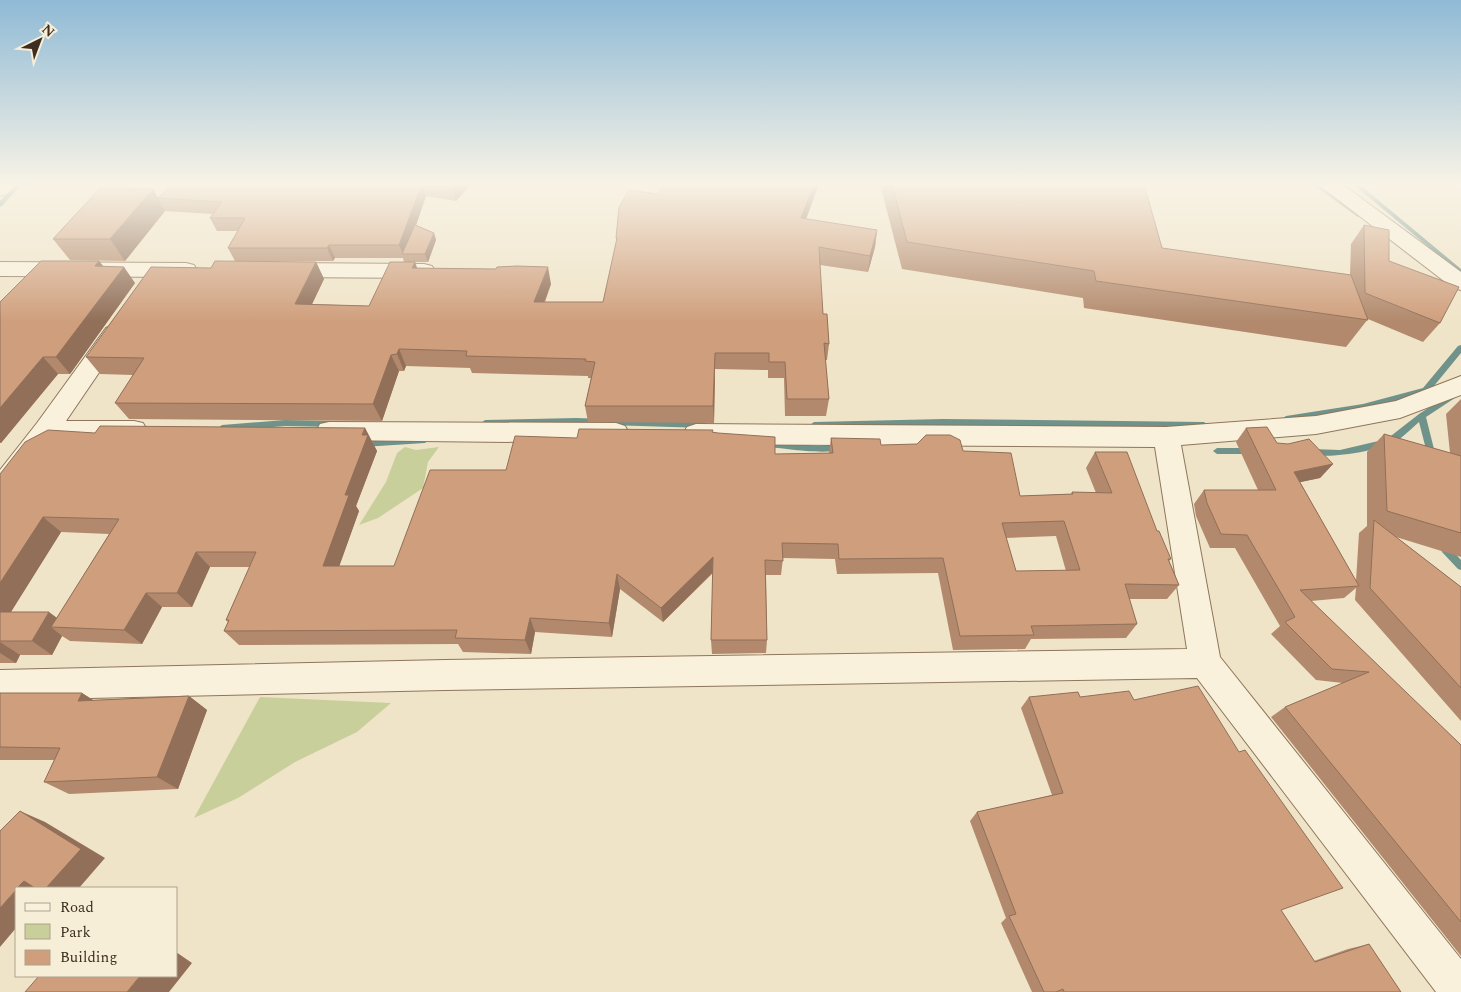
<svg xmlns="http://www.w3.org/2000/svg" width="1461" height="992" font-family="Spectral,serif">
  <rect width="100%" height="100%" fill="#f0e4c8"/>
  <g fill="#c9cf9b">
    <polygon points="405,447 416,450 439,447 428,462 423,488 378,518 359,525 386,482 397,453"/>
    <polygon points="260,697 391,703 357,732 295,762 238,798 194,818"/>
  </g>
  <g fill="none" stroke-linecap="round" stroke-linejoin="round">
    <g fill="#6f938a" fill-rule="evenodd">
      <polygon points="16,184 22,184 2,206 0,207 0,201"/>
      <polygon points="1312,184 1318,184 1363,216 1358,217"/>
      <polygon points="1353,184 1359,184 1461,269 1461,274"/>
      <polygon points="1461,345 1461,353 1429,392 1363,410 1286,422 1282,419 1286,416 1363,404 1423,388 1458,346"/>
      <path d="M1461,387v7l-35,23 10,40 -1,2h-6l-1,-2 -9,-35c-8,7 -18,17 -27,22 -13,6 -75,18 -84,8l4,-3 28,1 47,-11 32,-25z"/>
      <polygon points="576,418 704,422 708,425 704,428 576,424 485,426 481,423 485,420"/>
      <polygon points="943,419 1204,422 1208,425 1204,428 943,425 814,428 810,425 814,422"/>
      <polygon points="285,420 334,421 338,424 334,427 285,426 222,431 218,428 222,425"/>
      <polygon points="425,437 429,440 425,443 363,447 359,444 363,441"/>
      <path d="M763,440l55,6 24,-2 4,3c-10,10 -67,1 -83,-1l-4,-3z"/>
      <polygon points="1217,448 1251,448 1255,451 1251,454 1217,454 1213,451"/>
      <polygon points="1444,540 1447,541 1449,547 1461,560 1461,570 1458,569 1442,552 1439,544 1441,541"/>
    </g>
    <defs>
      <g id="street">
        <polygon points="0,184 16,184 7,194 0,196"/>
        <polygon points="1321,184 1342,184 1461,272 1461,290 1453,288 1323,188"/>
        <polygon points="0,262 186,263 194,265 197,270 194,275 186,277 0,276"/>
        <polygon points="284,263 424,264 432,266 435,271 432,276 424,278 284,277 276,275 273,270 276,265"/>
        <polygon points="114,325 122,328 126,333 66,421 134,421 143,423 147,430 143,437 134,439 53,439 10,498 0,501 0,470 37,423 106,328"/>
        <polygon points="1461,376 1461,395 1400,418 1316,434 1181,445 1220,657 1461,959 1461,992 1436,992 1197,678 445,690 0,700 0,670 445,660 1187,649 1155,447 696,444 687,441 683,434 687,427 696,424 1166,427 1316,416 1396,401"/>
        <polygon points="329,422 616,423 625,426 629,433 625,440 616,443 329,440 320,438 316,431 320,424"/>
      </g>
    </defs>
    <use href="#street" stroke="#8d765c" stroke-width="2"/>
    <use href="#street" fill="#faf1dc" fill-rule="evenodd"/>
  </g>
  <g fill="#b2896c" fill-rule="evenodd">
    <polygon points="172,184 471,184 456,201 426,196 416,225 434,233 436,240 428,262 404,262 403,258 335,258 333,261 235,261 228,248 238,231 217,231 210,218 213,214 165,211 125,261 70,260 53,239 153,189 158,198"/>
    <polygon points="664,184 819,184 806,219 877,230 875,247 868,272 820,265 823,314 829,344 827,360 825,360 829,399 826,416 785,416 784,378 768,378 768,370 715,369 714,423 588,422 585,406 591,378 588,378 588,376 472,373 470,368 406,366 404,371 399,371 382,421 129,419 115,403 133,375 100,374 86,357 316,262 324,279 312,304 369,306 417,268 551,284 545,302 603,302 616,243 616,238 658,194"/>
    <polygon points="880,184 1144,184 1162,248 1350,275 1351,244 1364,225 1389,261 1440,323 1423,342 1368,319 1346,347 1084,308 1083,298 902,269"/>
    <polygon points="99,261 103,266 135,283 70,374 58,374 1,443 0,443 0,302"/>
    <polygon points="1461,399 1461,557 1396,537 1461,587 1461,721 1355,600 1356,588 1344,598 1311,601 1461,745 1461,956 1271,717 1285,707 1343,683 1316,680 1271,634 1280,626 1235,548 1210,548 1196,516 1194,504 1204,490 1258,490 1236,442 1246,428 1277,443 1333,464 1320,478 1300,482 1356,581 1359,533 1367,526 1367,452 1384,434 1450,453 1446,414"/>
    <path d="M365,428l12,23 -21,55 3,5 -20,55h55l112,-96 71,-32 136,-6 62,22 54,-1 2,-15 50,7 82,6 57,45 51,-2 1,-2 24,1 -10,-25 9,-16 62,79 14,28 -2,2 10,24 -12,14h-38l8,25 -11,14 -95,1 -6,10 -72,1 -15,-77 -101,1 -2,-15 -52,-1 -2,17h-15l1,65 -1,13 -54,1 -1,-14 2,-67 -50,49 -43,-33 -8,48 -77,-5 -4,22 -68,-2 -5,-8 -219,1 -15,-14 4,-9 -2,-2 24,-53h-40l-18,40h-30l-20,37 -72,-3 -8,-5 -10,19h-32l-4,8h-16v-189l95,-41zM61,532l48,2 -52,84 -46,-6zM1056,536l10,35h-50l-10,-33z"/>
    <polygon points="0,693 82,693 93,700 189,696 207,710 178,789 69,794 44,782 54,760 0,760"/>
    <polygon points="1029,697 1080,697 1134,700 1281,910 1314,961 1348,949 1369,944 1401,992 1032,992 1001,923 1006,918 970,821 977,812 1052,795 1021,708"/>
  </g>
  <g fill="#916f58">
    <polygon points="422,184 426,196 406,254 403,254 399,245"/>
    <polygon points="456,184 471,184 456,201 452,188"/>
    <polygon points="814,184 819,184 800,235 801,218"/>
    <polygon points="153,189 165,211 125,261 110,239"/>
    <polygon points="877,230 875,247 868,272 870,256"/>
    <polygon points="434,233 436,240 428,262 425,254"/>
    <polygon points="329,245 335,258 333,261 327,248"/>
    <polygon points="99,261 112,278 95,266"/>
    <polygon points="316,262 324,279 304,321 295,304"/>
    <polygon points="415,262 421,279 412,268"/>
    <polygon points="124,267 135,283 70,374 56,357"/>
    <polygon points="548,267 551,284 538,318 534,302"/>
    <polygon points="399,349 406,366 404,371 397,354"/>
    <polygon points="715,353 715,369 714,423 713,406"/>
    <polygon points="391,355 399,371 382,421 373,404"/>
    <polygon points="43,357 58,374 1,443 0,442 0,408"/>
    <polygon points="365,428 377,451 356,506 359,511 334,581 323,566"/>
    <polygon points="1333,464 1320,478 1282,486 1294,472"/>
    <polygon points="43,517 61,532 2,626 0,625 0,583"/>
    <polygon points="196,552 210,567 192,607 177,593"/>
    <polygon points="713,557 713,572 663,622 661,608"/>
    <polygon points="617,574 620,589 612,637 609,623"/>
    <polygon points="146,593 162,607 142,644 124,630"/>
    <polygon points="49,612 68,626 51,627 62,636 52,655 32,641"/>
    <polygon points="530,618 535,632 531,654 525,640"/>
    <polygon points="0,642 20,655 16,663 0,653"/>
    <polygon points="82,693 104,707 78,701"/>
    <polygon points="189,696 207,710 178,789 157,777"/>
    <polygon points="20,811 45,822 105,858 79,888 46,888"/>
    <polygon points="24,881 45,888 17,888"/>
    <polygon points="16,890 16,928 0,947 0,908"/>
    <polygon points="176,952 192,963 169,992 127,992 140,976 176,976"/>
  </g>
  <g fill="#cf9f7d" stroke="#916f58" fill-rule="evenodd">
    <polygon points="172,184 422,184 399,245 329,245 327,248 228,248 245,218 210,218 222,202 158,198"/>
    <polygon points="427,184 456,184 452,188"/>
    <polygon points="664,184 814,184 801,218 877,230 870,256 819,247 823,314 827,314 829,344 824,343 829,399 787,399 785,362 769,362 769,353 715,353 713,406 585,406 595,362 585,361 586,359 466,356 467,351 399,349 397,354 391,355 373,404 115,403 144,358 86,357 151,267 211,268 215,261 316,262 295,304 369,306 390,262 415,262 412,268 496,269 497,267 517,266 548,267 534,302 603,302 617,238 616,238 619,207 629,190 658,194"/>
    <polygon points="892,184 1144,184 1162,248 1351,275 1368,320 1096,281 1094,271 907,242"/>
    <polygon points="100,188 153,189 110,239 53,239"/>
    <polygon points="415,225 434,233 425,254 402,254"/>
    <polygon points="1364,225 1389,230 1389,261 1459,287 1440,323 1365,293"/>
    <polygon points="41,261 99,261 95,266 124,267 56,357 43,357 0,408 0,302"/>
    <path d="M100,426l265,2 -3,7h6l-23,60h4l-26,71h71l36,-96h76l9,-34 62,2 2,-9 134,1 -1,2 6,1 57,4v17l58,-1 -2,-15 49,1 1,6 36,-1 9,-9h24l10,5 3,11 48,2 9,43 53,-2 -1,-2 40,1 -17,-41h32l30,79h2l12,28h-3l11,26 -54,-1 12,40 -106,2 3,9 -74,1 -17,-78 -104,1 -1,-15 -56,-1 1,18 -18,-1 2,80h-56l2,-83 -52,51 -44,-34 -8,49 -79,-5 -5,22 -70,-2 2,-8 -233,1 5,-11h-3l30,-68h-60l-19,41h-31l-22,37 -73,-3 68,-108 -76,-2 -43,66v-109l25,-32 23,-12 47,3zM1064,521l16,49 -64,1 -14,-48z"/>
    <polygon points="1267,427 1277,443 1288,444 1309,439 1333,464 1294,472 1359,586 1300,590 1461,745 1461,922 1285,707 1369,672 1332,669 1285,622 1295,617 1247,535 1221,534 1207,503 1204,490 1276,490 1246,428"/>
    <polygon points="1384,434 1461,456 1461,533 1387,511"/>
    <polygon points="1374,520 1461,587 1461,688 1370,588"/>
    <polygon points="0,612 49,612 32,641 0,641"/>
    <polygon points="1198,686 1239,752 1245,750 1343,888 1281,910 1315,962 1369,944 1401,992 1064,992 1063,989 1056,992 1044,992 1009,916 1016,914 977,812 1063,793 1029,697 1078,692 1080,697 1129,691 1134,700"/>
    <polygon points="0,693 82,693 78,701 189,696 157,777 44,782 60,748 0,747"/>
    <polygon points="20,811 81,849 46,888 35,888 24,881 17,888 16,888 16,890 0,908 0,831"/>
    <polygon points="39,976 140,976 127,992 25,992"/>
  </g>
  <linearGradient id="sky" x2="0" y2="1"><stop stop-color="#8fbad6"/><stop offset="0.57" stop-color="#f8f3e6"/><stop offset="1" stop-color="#f8f3e6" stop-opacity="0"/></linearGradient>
  <rect width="1461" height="322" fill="url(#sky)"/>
  <rect x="15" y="887" width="162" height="90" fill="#f7eed8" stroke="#ada18e"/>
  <rect x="25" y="903" width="25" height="8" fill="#faf1dc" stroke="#ada18e"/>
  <text x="60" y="912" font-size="15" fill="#3d2e20">Road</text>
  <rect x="25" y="924" width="25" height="15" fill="#c9cf9b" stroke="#ada18e"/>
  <text x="60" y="937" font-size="15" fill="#3d2e20">Park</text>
  <rect x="25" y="950" width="25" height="15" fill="#cf9f7d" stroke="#ada18e"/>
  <text x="60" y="962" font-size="15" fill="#3d2e20">Building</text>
  <g transform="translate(40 40) rotate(42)" stroke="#f7eed8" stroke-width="4" paint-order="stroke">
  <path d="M0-4L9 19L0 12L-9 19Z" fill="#3d2e20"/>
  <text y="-8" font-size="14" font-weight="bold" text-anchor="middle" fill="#3d2e20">N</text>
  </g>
</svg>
